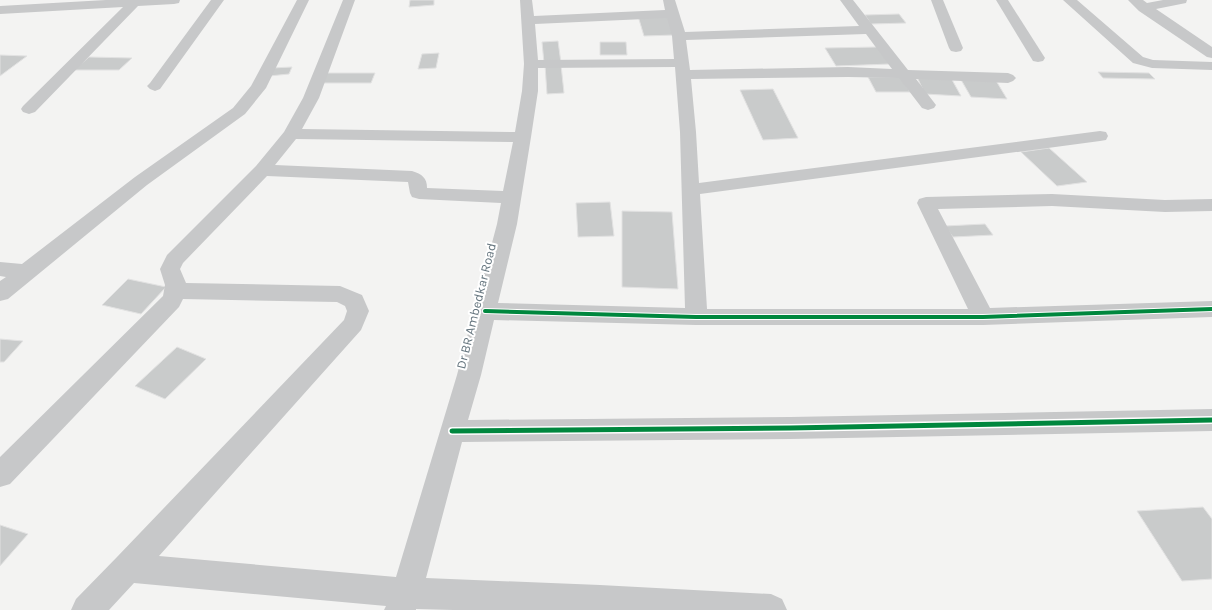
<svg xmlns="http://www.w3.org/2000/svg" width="1212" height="610" font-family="Karla,sans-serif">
  <rect width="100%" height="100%" fill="#f3f3f2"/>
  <g fill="#c9cbcb" stroke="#e2e2e2">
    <polygon points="410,0 434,0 434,5 409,7"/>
    <polygon points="899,14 906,23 871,24 865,15"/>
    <polygon points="667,15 674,35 644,36 638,16"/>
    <polygon points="558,41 561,63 544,63 542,42"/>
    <polygon points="600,42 626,42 627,55 600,55"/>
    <polygon points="877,47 890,64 836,66 825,48"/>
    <polygon points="439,53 436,68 418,69 422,54"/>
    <polygon points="0,55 27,56 0,76"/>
    <polygon points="89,57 132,58 119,70 74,70"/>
    <polygon points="545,65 561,65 564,93 547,94"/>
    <polygon points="292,67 289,74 269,76 272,68"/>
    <polygon points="1098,72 1149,73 1155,79 1103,78"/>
    <polygon points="325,73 375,73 371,83 320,83"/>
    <polygon points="868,77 901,77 910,92 876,92"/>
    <polygon points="917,77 951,78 961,96 925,94"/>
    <polygon points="960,78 995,79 1007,99 971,97"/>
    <polygon points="773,89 798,138 763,140 740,90"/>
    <polygon points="1049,148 1087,182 1057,186 1021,152"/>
    <polygon points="610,202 614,236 578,237 576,203"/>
    <polygon points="622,211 672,212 678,289 622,287"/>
    <polygon points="985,224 993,235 953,237 945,226"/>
    <polygon points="128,279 166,287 141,314 102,305"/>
    <polygon points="0,339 23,341 4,362 0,362"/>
    <polygon points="177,347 206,359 165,399 135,386"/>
    <polygon points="1203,507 1212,519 1212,579 1182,581 1137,511"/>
    <polygon points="0,525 28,534 0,566"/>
  </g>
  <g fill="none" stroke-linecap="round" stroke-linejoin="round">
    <g fill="#c7c8c9" fill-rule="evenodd">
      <polygon points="106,0 180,0 179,3 174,4 138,6 35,112 29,114 23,112 21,109 23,106 123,7 0,14 0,6"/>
      <polygon points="211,0 224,0 160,89 155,91 150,89 147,86 150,83"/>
      <polygon points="297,0 309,0 266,88 245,114 147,185 8,299 0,301 0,281 6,277 0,276 0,262 22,264 135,177 233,108 251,86"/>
      <path d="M343,0h12l-36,98 -17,31 213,3 7,-41 2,-27 -4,-64h12l2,16 131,-6 -2,-10h12l10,32 174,-6 -19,-26h13l55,70 100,3 5,2 3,3 -3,3 -5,2 -92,-4 20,26 -2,3 -6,2 -6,-2 -23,-30 -51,-1 -157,2 5,53 3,51 401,-52 6,1 2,4 -2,4 -6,1 -400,53 7,115h261l-51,-106 2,-4 7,-2 126,-3 113,6 47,-1v12l-47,1 -113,-6 -114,3 52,99 222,-7v16l-229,8h-287l-202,-5 -13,55 -13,45 322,-3 422,-8v22l-422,8 -328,3 -36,136 174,7 171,9 11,5 5,11h-334l-37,-1v1h-32l2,-4 -252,-23 -25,27h-38l5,-11 41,-42 227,-237 3,-9 -2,-5 -8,-4 -154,-3 -4,8 -169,177 -10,3v-30l163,-161 2,-11 -5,-16 7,-14 89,-89 28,-34 19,-34zM667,18l5,18 2,23 -136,1 -3,-36zM866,34l26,35 -44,-2 -158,3 -4,-30zM675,67l5,65 5,176 -187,-5 19,-79 14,-87 7,-46v-23zM296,139l217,3 -10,49 -76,-3c0,-10 -5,-14 -15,-17l-137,-6zM267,176l141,6 2,11 2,4 7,2 82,4 -4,21 -40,151 -61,202 -237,-21 202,-226 8,-19 -7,-16 -22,-9 -154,-3 -6,-14 3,-6z"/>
      <polygon points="931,0 943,0 963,48 961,51 956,52 951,51 949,48"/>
      <polygon points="996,0 1008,0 1045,58 1043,61 1038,62 1033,61"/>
      <polygon points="1063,0 1077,0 1143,57 1153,60 1212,62 1212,70 1152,68 1133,63"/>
      <polygon points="1128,0 1143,0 1147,3 1163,0 1187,0 1186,3 1156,9 1212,47 1212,58 1207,57 1139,11"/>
    </g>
    <defs>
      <polyline id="cycleway-far1" points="485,311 696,317 983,317 1212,309"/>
      <polyline id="cycleway" points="452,431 790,428 1212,420"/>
    </defs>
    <use href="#cycleway-far1" stroke="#fff" stroke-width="6"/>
    <use href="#cycleway" stroke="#fff" stroke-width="8"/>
    <use href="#cycleway-far1" stroke="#00873e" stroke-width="4"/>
    <use href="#cycleway" stroke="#00873e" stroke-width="5"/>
  </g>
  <g text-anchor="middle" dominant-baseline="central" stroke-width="4" stroke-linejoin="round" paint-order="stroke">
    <g font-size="13" fill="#66767f" stroke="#fff">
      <text transform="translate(476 306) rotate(-76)">Dr BR Ambedkar Road</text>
    </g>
  </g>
</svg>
